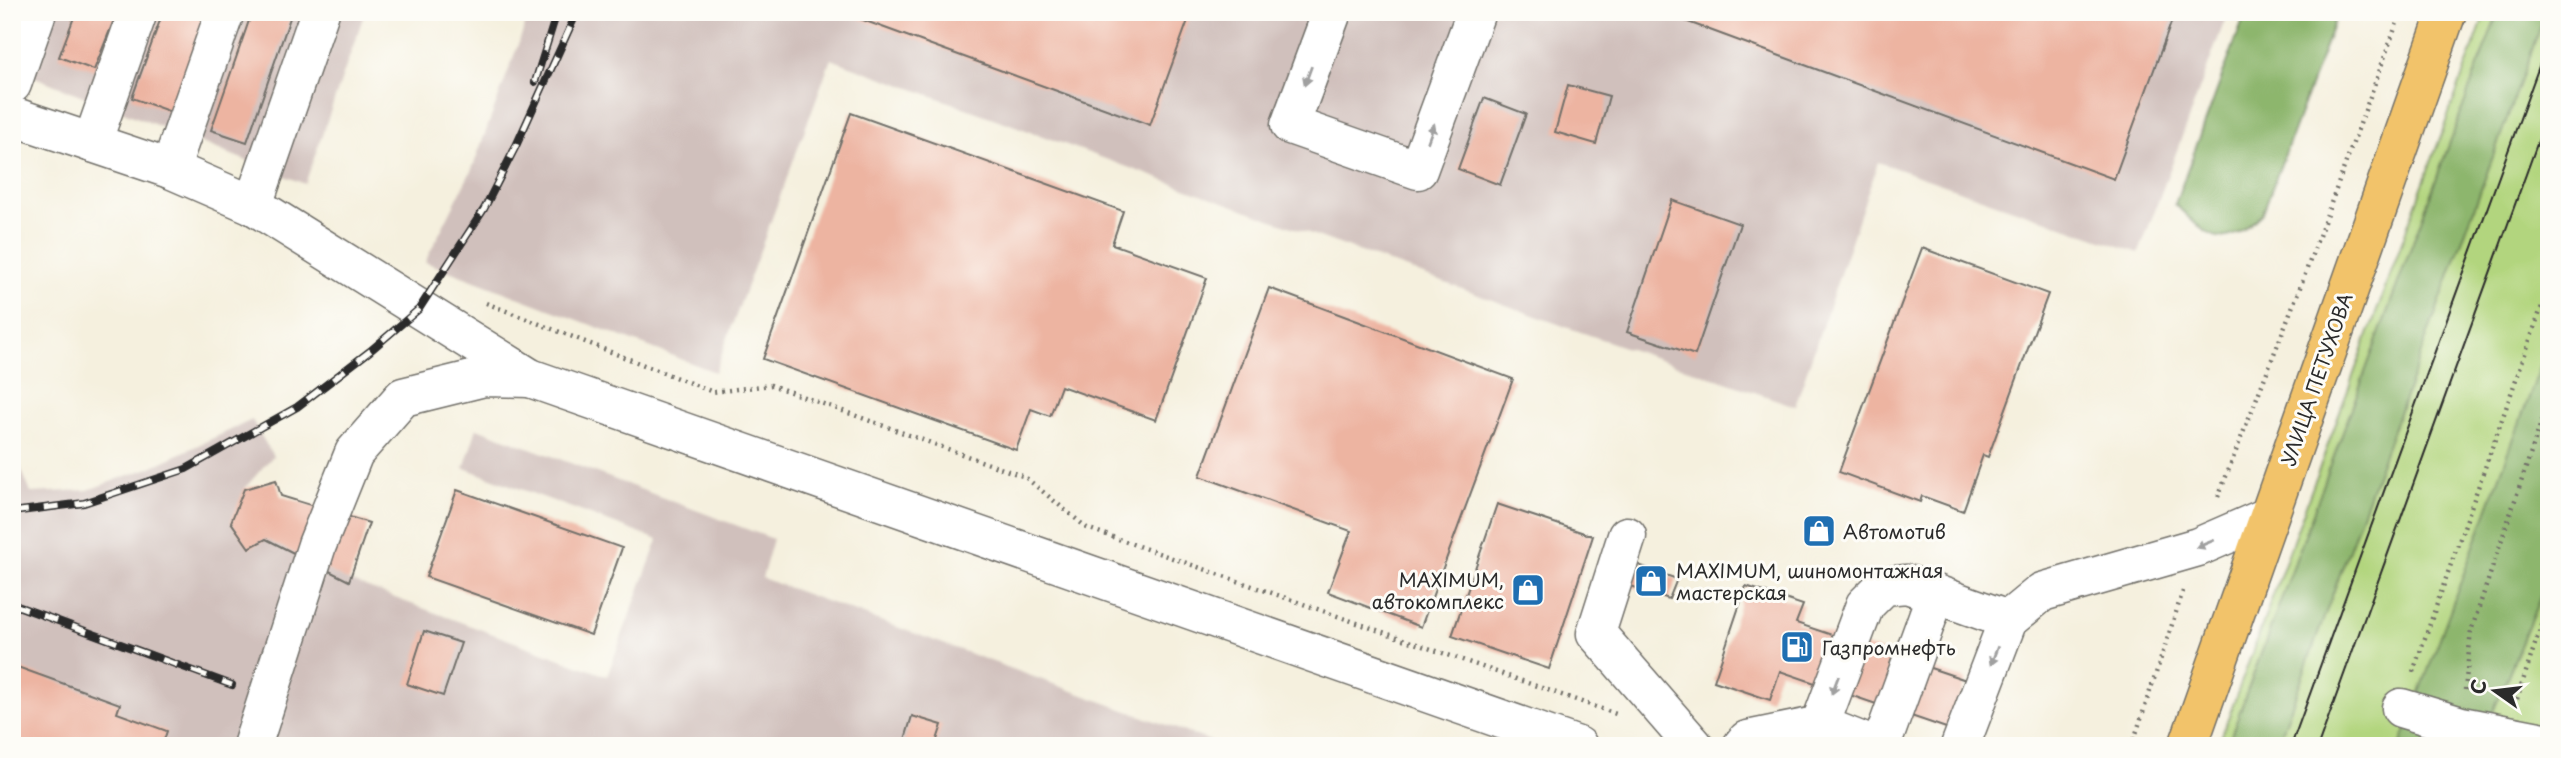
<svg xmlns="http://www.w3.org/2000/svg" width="2561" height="758" font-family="'Playpen Sans',sans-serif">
  <rect width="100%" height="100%" fill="#fdfcf7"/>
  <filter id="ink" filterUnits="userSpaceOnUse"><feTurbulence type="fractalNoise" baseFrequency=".0143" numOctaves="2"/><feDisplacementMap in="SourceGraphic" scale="14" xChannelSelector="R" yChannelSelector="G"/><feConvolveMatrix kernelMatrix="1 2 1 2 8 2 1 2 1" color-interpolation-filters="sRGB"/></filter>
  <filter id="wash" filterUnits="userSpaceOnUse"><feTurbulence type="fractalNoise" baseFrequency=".00686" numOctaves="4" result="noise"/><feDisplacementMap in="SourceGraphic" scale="28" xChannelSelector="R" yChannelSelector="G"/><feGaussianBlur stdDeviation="1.57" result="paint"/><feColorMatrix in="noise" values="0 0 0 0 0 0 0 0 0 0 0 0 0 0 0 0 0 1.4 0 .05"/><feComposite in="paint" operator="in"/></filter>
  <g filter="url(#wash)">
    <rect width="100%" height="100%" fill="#f5f0de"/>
    <g fill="#d0c0bc">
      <polygon points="12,12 365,12 305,184 12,68"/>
      <polygon points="530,12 2228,12 2139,253 1878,162 1795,406 1569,328 831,59 715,372 425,262 472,169"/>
      <polygon points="252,420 273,456 244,489 231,521 249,548 266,539 349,581 607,676 658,540 464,468 477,428 773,539 762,578 1224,746 162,746 167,731 117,713 120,704 12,665 12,446 31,493 88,490 149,468"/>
    </g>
    <polygon fill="#b2d57e" stroke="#6e8054" stroke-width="2" points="2486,12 2549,12 2549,746 2218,746"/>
    <g fill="#8db66d" stroke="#5c704c" stroke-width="2">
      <path d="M2246,12h92l-75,200c-40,41 -52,28 -88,-8z"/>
      <polygon points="2498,12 2546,12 2277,746 2227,746"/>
      <polygon points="2549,343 2549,576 2479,746 2400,746"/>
    </g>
    <g id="blocks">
      <g fill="#edb4a1">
        <polygon points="76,12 117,12 94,70 59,57"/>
        <polygon points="163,12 210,12 174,113 132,98"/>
        <polygon points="252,12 292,12 247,142 211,130"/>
        <polygon points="841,12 1191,12 1150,125"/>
        <polygon points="1661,12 2175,12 2114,179"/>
        <polygon points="1568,85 1609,96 1596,144 1555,132"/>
        <polygon points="1484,98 1526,114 1500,185 1458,169"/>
        <polygon points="851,113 1123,211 1112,244 1207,278 1156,420 1061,386 1050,416 1031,409 1016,450 763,359"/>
        <polygon points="1672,200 1740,224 1695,355 1627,332"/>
        <polygon points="1922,248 2048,294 1988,457 1983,455 1963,511 1922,496 1920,502 1839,472"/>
        <polygon points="1269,288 1513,379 1421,627 1328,592 1351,531 1200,476"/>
        <polygon points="276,480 281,496 369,523 349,581 266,539 249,548 231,522 244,489"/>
        <polygon points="457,490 622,548 591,635 426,577"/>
        <polygon points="1497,504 1593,536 1549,669 1452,636"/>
        <polygon points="1633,563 1677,579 1669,599 1625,584"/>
        <polygon points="1746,586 1803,605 1796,623 1966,680 1949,729 1780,671 1770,700 1714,681"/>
        <polygon points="424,631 461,643 443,696 407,684"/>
        <polygon points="12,665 120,704 117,713 167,731 162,746 12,746"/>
        <polygon points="912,716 942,725 935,746 903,746"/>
      </g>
    </g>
  </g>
  <g filter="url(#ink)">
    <use href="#blocks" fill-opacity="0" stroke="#72706a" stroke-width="2"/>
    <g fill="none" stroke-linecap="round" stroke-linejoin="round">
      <defs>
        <g id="minor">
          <polyline points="1332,12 1290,125 1418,170 1476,12"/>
          <polyline points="12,84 37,12"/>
          <polyline points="12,116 170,169 253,205 530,378 1578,746"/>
          <polyline points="92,143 138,12"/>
          <polyline points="170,169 225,12"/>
          <polyline points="253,205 320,12"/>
          <polyline points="1627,536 1596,633 1694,746"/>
          <polyline points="2401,708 2461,726 2549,743"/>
          <polyline points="1820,725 1873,746"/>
          <polyline points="252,746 317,545 354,453 403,397 484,377 530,378"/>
          <polyline points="1742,746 1747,740 1820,725 1865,605 1884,586 1907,584 1936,594"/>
          <polyline points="1881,746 1936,594 2008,620"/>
          <polyline points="1960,746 2008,620 2042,592 2198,547 2267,517"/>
        </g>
        <polyline id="highway" points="2188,746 2447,12"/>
      </defs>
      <use href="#minor" stroke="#72706a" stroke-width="41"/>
      <use href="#highway" stroke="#72706a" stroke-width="41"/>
      <g stroke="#72706a" stroke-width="4.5" stroke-dasharray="2 5" stroke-linecap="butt">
        <polyline points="486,303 713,392 771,385 1025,477 1087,528 1616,714"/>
        <polyline points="2218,497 2301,285 2401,12"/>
        <polyline points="2413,672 2549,286"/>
        <polyline points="2465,690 2471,631 2549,399"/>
        <polyline points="2517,699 2549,602"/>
        <polyline points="2132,746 2183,591"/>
      </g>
      <use href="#minor" stroke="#fff" stroke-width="38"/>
      <use href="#highway" stroke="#f2c36a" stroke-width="38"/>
      <g stroke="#2b2b2b" stroke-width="2">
        <polyline points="2291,746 2549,39"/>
        <polyline points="2318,746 2549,111"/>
      </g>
      <defs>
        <g id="rail">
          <polyline points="535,82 557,12"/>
          <polyline points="12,512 84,503 186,469 297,407 370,351 419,309 484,209 515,148 577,12"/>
          <polyline points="12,604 232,685"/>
        </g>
      </defs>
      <use href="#rail" stroke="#2b2b2b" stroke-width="8"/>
      <use href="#rail" stroke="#fdfcf7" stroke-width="5" stroke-dasharray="16" stroke-linecap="butt"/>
    </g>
    <defs><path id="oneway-solid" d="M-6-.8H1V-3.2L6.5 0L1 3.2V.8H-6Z" transform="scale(1.75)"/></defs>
    <g fill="#a0a0a0">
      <use href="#oneway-solid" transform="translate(1308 76) rotate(110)"/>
      <use href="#oneway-solid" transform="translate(1431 133) rotate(-70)"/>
      <use href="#oneway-solid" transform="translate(2205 544) rotate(158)"/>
      <use href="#oneway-solid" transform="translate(1994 656) rotate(111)"/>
      <use href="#oneway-solid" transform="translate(1835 685) rotate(111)"/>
    </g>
  </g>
  <defs>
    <symbol id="shop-square" viewBox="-11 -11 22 22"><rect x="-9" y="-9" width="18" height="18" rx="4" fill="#1f6fb2" stroke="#fdfcf7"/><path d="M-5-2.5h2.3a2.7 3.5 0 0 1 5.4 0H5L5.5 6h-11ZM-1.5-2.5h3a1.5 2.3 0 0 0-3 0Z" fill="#fff"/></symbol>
    <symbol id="fuel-square" viewBox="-11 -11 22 22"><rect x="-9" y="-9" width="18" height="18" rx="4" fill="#1f6fb2" stroke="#fdfcf7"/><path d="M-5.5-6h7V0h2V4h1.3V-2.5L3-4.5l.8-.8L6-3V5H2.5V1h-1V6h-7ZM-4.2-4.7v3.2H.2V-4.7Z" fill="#fff"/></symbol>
  </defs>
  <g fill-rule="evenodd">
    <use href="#shop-square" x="1800" y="512" width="38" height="38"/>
    <use href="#shop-square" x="1632" y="562" width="38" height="38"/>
    <use href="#shop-square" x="1509" y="571" width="38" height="38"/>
    <use href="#fuel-square" x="1778" y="628" width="38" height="38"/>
  </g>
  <g text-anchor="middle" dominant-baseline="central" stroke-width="6" stroke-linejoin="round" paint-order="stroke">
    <g font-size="19" fill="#2b2b2b" stroke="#fdfcf7">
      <text transform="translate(2316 379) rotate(-71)">УЛИЦА ПЕТУХОВА</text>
    </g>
    <g font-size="19" fill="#2b2b2b" stroke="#fdfcf7" text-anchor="start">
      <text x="1843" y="531">Автомотив</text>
      <text x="1676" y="570">MAXIMUM, шиномонтажная<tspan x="1676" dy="22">мастерская</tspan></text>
      <text x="1504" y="579" text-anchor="end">MAXIMUM,<tspan x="1504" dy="22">автокомплекс</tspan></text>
      <text x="1822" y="647">Газпромнефть</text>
    </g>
  </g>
  <rect width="2561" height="758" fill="none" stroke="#fdfcf7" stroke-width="42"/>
  <g transform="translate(2495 691) rotate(284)" stroke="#fdfcf7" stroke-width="5" paint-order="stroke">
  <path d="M0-5L12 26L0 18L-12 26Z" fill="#2b2b2b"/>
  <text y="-10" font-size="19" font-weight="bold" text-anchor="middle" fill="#2b2b2b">С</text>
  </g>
</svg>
